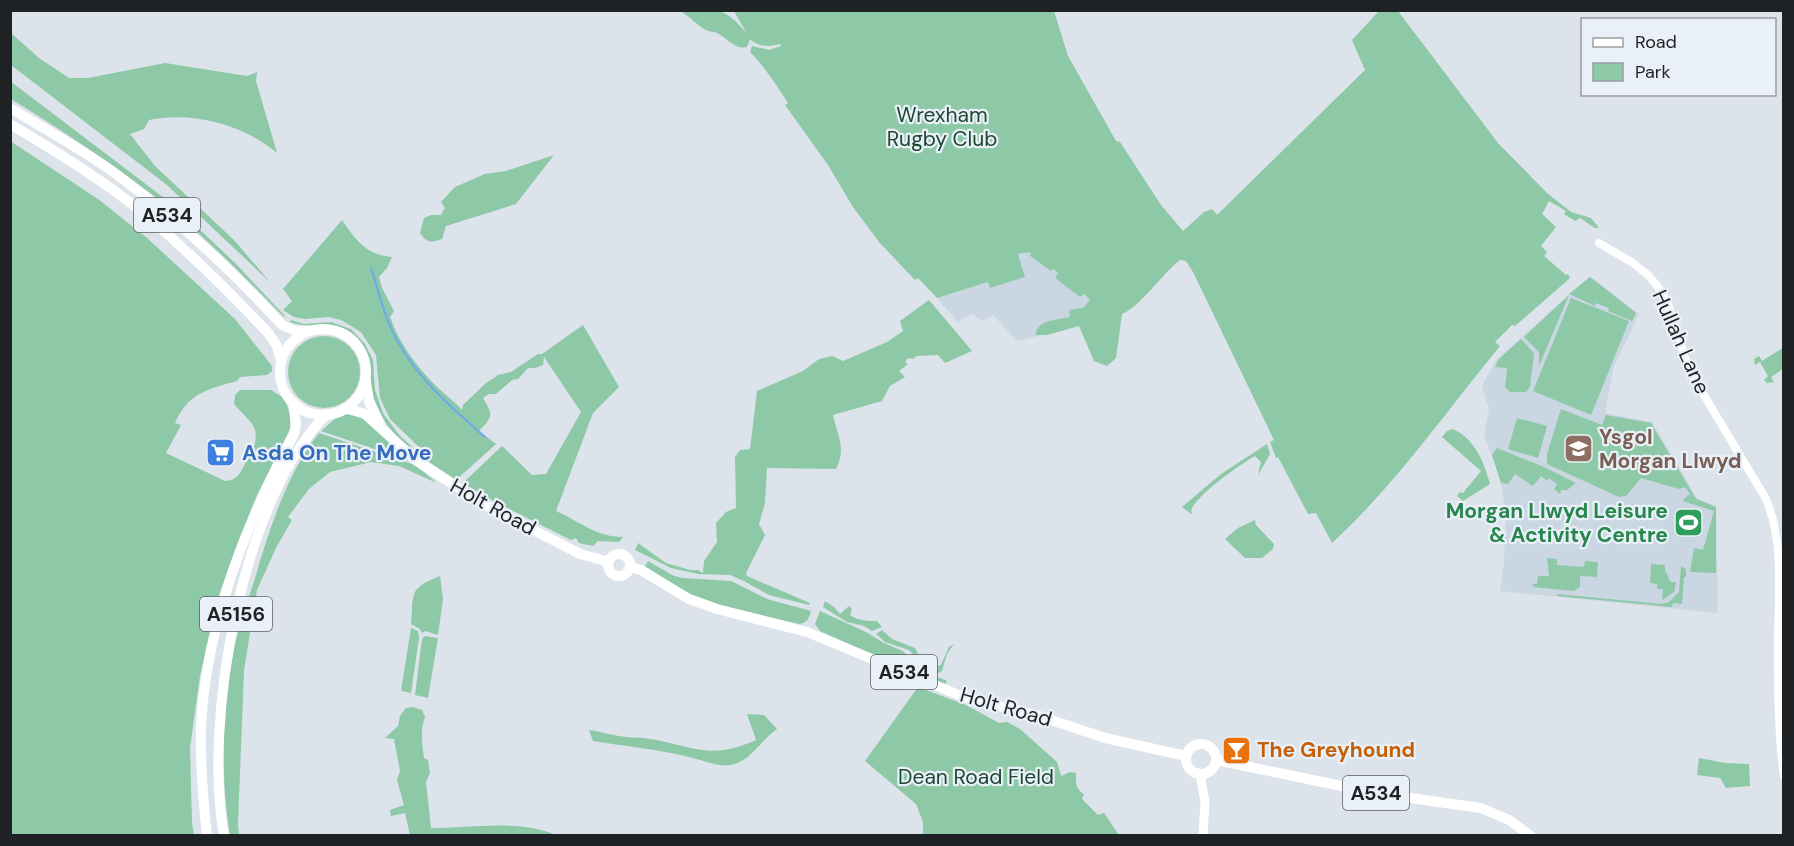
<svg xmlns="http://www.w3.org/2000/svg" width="1794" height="846" font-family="'DM Sans',sans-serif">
  <rect width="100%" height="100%" fill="#dce3ea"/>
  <g fill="#cad7e3">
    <polygon points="1031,252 1031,257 1051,271 1052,269 1058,273 1055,277 1080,297 1084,294 1091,300 1071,328 1017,341 993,315 984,321 971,314 958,322 937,298 989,282 990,288 1025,277 1017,254"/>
    <polygon points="1590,276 1639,314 1613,369 1605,413 1652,422 1697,498 1716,506 1718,613 1500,591 1504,563 1506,513 1500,479 1484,435 1489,409 1482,386 1497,359"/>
  </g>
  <g fill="#8dc8a7">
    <path d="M680,11c35,-1 41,-7 66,21l-12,-21h320l14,45 48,85 4,1 41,63 22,26 21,-19 8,-3 5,6 148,-145 -13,-30 27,-29h19l100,132 49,50 24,19 20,6 8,10h-4l-15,-10 -5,3 -11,-7 2,-3 -17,-10 -7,13 14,13 -15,19 6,6 -3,4 22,19 2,-1 2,4 -55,48 -3,-1 -17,17 5,4c-55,67 -104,138 -168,197l-16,-30 -8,1 -30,-57 -2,1 -6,-16 4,-2 -81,-168 -7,-11 -6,-1c-18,14 -40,47 -58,54l-6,44 -9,8 -13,-5 -15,-35 -32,9h-11c0,-15 21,-15 34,-18l-1,-7 14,-2 7,-8 -6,-6 -4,3 -25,-19 3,-5 -5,-4 -2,2 -21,-15 1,-4 -13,2 7,23 -35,11 -2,-6 -51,16 -19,-20 -3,2 -36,-38 -26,-35 -25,-42 -43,-60 3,-2c-12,-18 -23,-36 -38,-51l2,-6 17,4 12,-4 -1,-2c-10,3 -23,3 -30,-5l-3,8c-13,3 -19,-9 -30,-14 -4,-2 -9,-1 -13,-4 -9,-6 -15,-13 -24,-18z"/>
    <path d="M11,33l28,25 30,20h19l77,-15 82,13 10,-4 -1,9 21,72c-34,-29 -85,-42 -128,-33l-5,9 -14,5 25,32 79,74 36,42 -103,-97 -156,-120z"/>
    <path d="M10,81l166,126 59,56 50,53 -1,1c-37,-37 -75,-77 -116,-110 -50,-40 -103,-75 -157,-108z"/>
    <path d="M10,141l88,58 49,39 88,81 37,47v5l-5,4 -27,2 -3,4c-29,8 -49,12 -62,42l6,2 -15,28 59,28c15,-1 17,-12 23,-24l3,1c10,-33 4,-30 -17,-54l1,-9 5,-5h31l13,8 6,15v16l-33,66 -21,52 -18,51 -18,78 -10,72 2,75 2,12h-183z"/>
    <path d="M554,155l-38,49 -70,22 -4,13c-11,4 -15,4 -22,-6l4,-15 7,-3h10l4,-7 -4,-6 14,-15 30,-13 21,-3z"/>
    <path d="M342,220c14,20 24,35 50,37l-5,11 -8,9 3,11 12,23 -4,6c10,28 27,50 48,71 8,7 17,14 24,22l1,-5 23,-22 12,-8 13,-3 27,-18h4l41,-29 36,62 -26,26 -37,98c23,10 40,26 67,26l-4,5 -21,-1 -5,5 -14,-3 -3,-5 -5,2 -76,-38 -32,-19 39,-37 30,29 14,-1 35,-62 -37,-55 -1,8 -8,3h-7l-10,11 -6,1 -16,14h-7l-6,4c11,18 9,19 -4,33l17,13 -40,36 -34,-23 2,-4 -3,-4 -31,-30 -10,-21 -4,-43 -15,-23 -20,-12 -12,-3 -24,2 -11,-2 -11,-7 9,-9 -9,-12z"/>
    <polygon points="1590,277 1636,313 1632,321 1608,311 1609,308 1596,303 1595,306 1569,294"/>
    <polygon points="1569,295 1539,366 1539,352 1524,337"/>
    <polygon points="1571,298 1629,321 1591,415 1533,391"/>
    <path d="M929,300l43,51 -27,12 -7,-8 -21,1 -4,3 -5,-1 -3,4 3,2 -9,7 6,6 -15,9 -8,15 -49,14c4,20 14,33 3,54l-69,-1 -2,35 -6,21 6,11 -19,38 1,3 63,27 -1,2 -40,-10 -25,-14 -14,-6 -32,-1 -27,-6 -36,-18 3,-7 28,20 24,7h8l5,3 1,-12 13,-19 -1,-19 10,-11 10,-4 -1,-51 5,-7 10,-1 7,-58 46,-20 16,-12 13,-3 11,5 44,-19 16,-11 -3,-10z"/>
    <path d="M291,320l13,4 27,-2 20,7 14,15 8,16 2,30 8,23 16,22 20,18 -1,3c-17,-16 -35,-30 -43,-54 -9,-25 1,-54 -26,-71 -18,-10 -40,-2 -59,-9z"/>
    <circle cx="324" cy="372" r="36"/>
    <polygon points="1521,339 1534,353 1530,387 1526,392 1510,392 1505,387 1507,368 1495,367 1498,360"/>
    <polygon points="1783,348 1783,369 1771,377 1774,382 1767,383 1764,380 1768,376 1760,362 1755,365 1754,359 1759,356 1762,361"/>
    <polygon points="1561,409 1602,425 1606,415 1651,423 1696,499 1716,507 1716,573 1690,572 1694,548 1703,550 1714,511 1683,501 1685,498 1690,494 1685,487 1679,489 1641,478 1626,496 1619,497 1547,464 1547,454"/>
    <polygon points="344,414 361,416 413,462 321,431 336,418"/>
    <polygon points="1517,418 1547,426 1538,458 1508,449"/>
    <path d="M1453,429c22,10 31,33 37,55l-27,17 -6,-5 3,-4 3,1 18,-22 -39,-34 5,-6z"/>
    <path d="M319,433l96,32 22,18 -38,-17 -28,-4 -41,10 -21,17 -21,28 4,3 -16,28 -19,42 -13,80 -6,154 1,11 -9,1c-10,-61 -8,-127 4,-187 6,-30 18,-58 26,-88 14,-45 30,-91 59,-128z"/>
    <path d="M1267,444l3,10 -12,21 3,-13 -6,-6c-15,8 -61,41 -64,55l2,4 -11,-8 39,-33z"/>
    <polygon points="1497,448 1544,467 1576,483 1567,490 1561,490 1560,494 1554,489 1557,484 1549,478 1547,481 1541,476 1533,486 1515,474 1508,484 1501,483 1492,455"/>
    <polygon points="1255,520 1256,525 1274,544 1273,549 1262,558 1245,558 1225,539 1238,528"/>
    <polygon points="1547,558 1557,559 1557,565 1584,567 1585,561 1598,562 1597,577 1580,576 1580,587 1574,591 1533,587 1533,584 1537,584 1538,576 1549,576"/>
    <path d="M648,561l26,15 9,2 48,3 36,18 44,12c-2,8 -4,12 -12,13l-94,-22 -23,-10 -37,-26z"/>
    <polygon points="1651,564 1665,565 1665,572 1667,573 1670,582 1676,582 1674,592 1662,600 1663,589 1657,589 1657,584 1650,583"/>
    <polygon points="1681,566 1686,569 1686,577 1684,577 1682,604 1673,603 1672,607 1557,596 1557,594 1662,604 1669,602 1679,592"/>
    <path d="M440,576l3,23 -5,36 -13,-4 -3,2 -2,-4 -9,-5c3,-32 -3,-35 29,-48z"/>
    <path d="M825,601l9,6 6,7 9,-8 3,3 -2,6c8,6 17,6 27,6l5,6 -10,4 -8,-5 -17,-4 -24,-15z"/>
    <polygon points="820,611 866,632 884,643 903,651 919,669 947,681 945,684 910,668 907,670 820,631 815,624"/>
    <polygon points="411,628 418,631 419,638 411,693 401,691"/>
    <polygon points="882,630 892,639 915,648 922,662 932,667 941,665 949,647 954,644 947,654 942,671 938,673 925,667 909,650 885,642 876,634"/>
    <polygon points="425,636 438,638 428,698 415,695 422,639"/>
    <path d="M918,687l48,18 33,18 8,-1 13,7 37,33 4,14 9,-4 6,1c0,9 -1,16 8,21l-2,5 16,16 6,-2 15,22h-196v-13l-7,-18 -51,-43z"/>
    <path d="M413,707l9,3 3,7c-5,13 -3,26 -1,41l4,2 2,13 -4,9 5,46c42,0 86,-9 126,7h-147l-5,-22 -14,3 -1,-6 14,-5 -7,-25 3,-9 -6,-32 -9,-1 13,-12 2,-10 6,-8z"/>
    <path d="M747,714l17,1 13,14c-15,10 -24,29 -42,35 -16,5 -34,-5 -50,-8 -30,-7 -62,-10 -92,-15l-4,-11c13,2 25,6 38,7 7,1 15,0 23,2 45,7 59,22 106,1z"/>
    <polygon points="1699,758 1725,763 1749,764 1750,786 1726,788 1720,778 1697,775"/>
  </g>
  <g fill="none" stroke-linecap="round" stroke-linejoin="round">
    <path stroke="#6ca8ef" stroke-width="2" d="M371,268c6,17 10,36 17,53 18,47 60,84 97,116"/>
    <path stroke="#fff" stroke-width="8" d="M1599,243l34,20 16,13 10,12 9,16 21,66 77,129c19,45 12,99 12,147 0,43 0,87 6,130"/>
    <polyline stroke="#fff" stroke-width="9" points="1200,774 1205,802 1203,836"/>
    <g stroke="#fff" stroke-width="10">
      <polyline points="365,377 369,401 380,424"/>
      <polyline points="345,408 365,414 417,461 485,505 580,554 609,562"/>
      <circle cx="619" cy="565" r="11"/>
      <polyline points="630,567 641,570 689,599 717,609 807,632 966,698 1036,715 1105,738 1186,756"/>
      <circle cx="1201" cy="759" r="15"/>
      <polyline points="1216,760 1375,793 1481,808 1509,820 1531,836"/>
    </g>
    <g stroke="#fff" stroke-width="10">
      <path d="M10,108c35,21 69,40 102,63 61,45 119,98 170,154l14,6h15"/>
      <path d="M10,124c46,28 92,55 133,89 45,38 86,78 126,121l8,12 4,15"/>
      <circle cx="323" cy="372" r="43"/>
      <path d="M207,836c-4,-37 -7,-73 -6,-110 5,-102 45,-203 93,-292l2,-10 -3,-22"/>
      <path d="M224,836c-21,-116 18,-338 103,-422"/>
    </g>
  </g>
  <defs>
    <symbol id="school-square" viewBox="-11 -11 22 22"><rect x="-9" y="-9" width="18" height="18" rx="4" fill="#8d6e63" stroke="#e9f0f7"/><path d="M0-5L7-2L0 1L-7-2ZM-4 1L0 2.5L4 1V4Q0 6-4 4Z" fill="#fff"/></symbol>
    <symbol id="supermarket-square" viewBox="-11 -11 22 22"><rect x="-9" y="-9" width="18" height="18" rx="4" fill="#3f7fe0" stroke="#e9f0f7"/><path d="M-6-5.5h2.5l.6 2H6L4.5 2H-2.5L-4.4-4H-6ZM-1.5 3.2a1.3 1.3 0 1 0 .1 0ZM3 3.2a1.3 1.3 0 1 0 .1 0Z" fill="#fff"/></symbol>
    <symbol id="stadium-square" viewBox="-11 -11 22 22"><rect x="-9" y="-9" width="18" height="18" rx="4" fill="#2e9e5b" stroke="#e9f0f7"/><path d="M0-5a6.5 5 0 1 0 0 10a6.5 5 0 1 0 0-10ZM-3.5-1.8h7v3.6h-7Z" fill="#fff"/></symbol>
    <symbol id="bar-square" viewBox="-11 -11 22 22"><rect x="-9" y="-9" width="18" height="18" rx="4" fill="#e8710a" stroke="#e9f0f7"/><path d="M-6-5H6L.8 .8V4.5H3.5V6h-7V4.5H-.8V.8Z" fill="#fff"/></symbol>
  </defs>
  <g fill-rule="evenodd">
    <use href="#school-square" x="1562" y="432" width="33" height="33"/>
    <use href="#supermarket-square" x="204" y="436" width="33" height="33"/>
    <use href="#stadium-square" x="1672" y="506" width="33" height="33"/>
    <use href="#bar-square" x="1220" y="734" width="33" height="33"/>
  </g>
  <g text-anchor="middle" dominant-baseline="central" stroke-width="4.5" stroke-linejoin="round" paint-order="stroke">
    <g fill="#e9f0f7" stroke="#5c6063" stroke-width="1.5">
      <rect x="134" y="198" width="66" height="34" rx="4.5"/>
      <rect x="200" y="597" width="72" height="34" rx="4.5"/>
      <rect x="871" y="655" width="66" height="34" rx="4.5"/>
      <rect x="1343" y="776" width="66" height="34" rx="4.5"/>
    </g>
    <g font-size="20" font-weight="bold" fill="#1f2224">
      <text x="167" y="215">A534</text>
      <text x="236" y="614">A5156</text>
      <text x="904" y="672">A534</text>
      <text x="1376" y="793">A534</text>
    </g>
    <g font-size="21" fill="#1c4732" stroke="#e9f0f7">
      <text x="942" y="115">Wrexham<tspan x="942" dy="24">Rugby Club</tspan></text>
      <text x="976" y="777">Dean Road Field</text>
    </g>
    <g font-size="21" fill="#1f2224" stroke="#e9f0f7">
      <text transform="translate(1681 342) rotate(66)">Hullah Lane</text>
      <text transform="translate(493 507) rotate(29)">Holt Road</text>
      <text transform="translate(1006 707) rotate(16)">Holt Road</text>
    </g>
    <g font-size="21" font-weight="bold" fill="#785e54" stroke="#e9f0f7" text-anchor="start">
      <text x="1599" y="437">Ysgol<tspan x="1599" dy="24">Morgan Llwyd</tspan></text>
    </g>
    <g font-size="21" font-weight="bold" fill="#366cbe" stroke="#e9f0f7" text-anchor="start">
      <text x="242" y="453">Asda On The Move</text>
    </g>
    <g font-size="21" font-weight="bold" fill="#27864d" stroke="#e9f0f7" text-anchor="end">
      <text x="1668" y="511">Morgan Llwyd Leisure<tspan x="1668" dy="24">&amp; Activity Centre</tspan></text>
    </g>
    <g font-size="21" font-weight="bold" fill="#c56008" stroke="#e9f0f7" text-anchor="start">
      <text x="1257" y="750">The Greyhound</text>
    </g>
  </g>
  <rect width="1794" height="846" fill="none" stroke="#1f2224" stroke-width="24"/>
  <rect x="1581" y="18" width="195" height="78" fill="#e9f0f7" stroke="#989ea3" stroke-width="1.5"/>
  <rect x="1593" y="38" width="30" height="9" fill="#ffffff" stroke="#989ea3" stroke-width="1.5"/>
  <text x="1635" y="48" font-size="18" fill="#1f2224">Road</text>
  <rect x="1593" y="63" width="30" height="18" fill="#8dc8a7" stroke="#989ea3" stroke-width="1.5"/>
  <text x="1635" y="78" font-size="18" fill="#1f2224">Park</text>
</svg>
